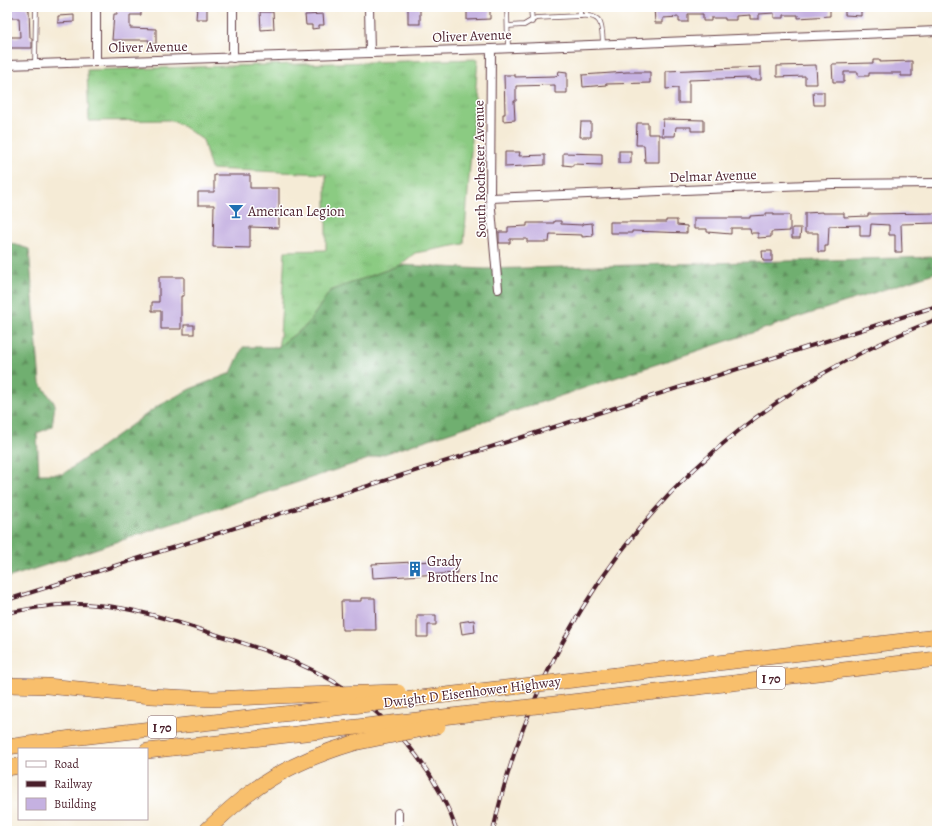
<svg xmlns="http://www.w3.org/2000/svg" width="944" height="838" font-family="Alegreya,serif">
  <defs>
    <pattern id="grass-tufts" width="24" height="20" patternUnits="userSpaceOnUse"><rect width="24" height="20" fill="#8bcb82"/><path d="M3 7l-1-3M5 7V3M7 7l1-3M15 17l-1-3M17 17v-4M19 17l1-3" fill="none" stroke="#79ae70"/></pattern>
    <pattern id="forest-firs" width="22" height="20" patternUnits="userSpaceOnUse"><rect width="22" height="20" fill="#70af70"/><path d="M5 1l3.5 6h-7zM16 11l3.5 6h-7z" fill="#5e8e5c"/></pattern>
  </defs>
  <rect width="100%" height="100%" fill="#fff"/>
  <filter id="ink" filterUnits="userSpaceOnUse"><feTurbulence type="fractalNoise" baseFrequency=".025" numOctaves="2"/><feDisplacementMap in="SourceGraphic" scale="8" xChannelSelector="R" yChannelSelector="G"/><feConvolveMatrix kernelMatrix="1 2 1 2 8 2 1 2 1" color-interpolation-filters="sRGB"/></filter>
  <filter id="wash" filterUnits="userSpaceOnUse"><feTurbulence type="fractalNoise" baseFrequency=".012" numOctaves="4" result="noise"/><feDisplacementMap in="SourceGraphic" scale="16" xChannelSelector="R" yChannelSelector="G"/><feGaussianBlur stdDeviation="0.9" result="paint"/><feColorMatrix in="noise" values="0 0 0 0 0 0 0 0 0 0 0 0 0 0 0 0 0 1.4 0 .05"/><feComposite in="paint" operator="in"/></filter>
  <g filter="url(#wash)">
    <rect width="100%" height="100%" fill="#f5ebd6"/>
    <polygon fill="url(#grass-tufts)" stroke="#6a7556" points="478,59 464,244 415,253 400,265 331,291 307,325 278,347 280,336 285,251 326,250 326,174 211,169 203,140 181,125 170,120 89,121 87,70"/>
    <polygon fill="url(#forest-firs)" stroke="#5d674e" points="7,242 29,249 40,383 55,404 52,427 37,433 39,474 63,474 158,406 190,389 231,373 243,347 278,347 307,325 330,291 400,265 485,269 937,257 937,272 7,578"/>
    <g id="blocks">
      <g fill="#c5b1e1">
        <polygon points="7,7 28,7 28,10 29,10 30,38 32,38 32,48 7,48 7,37 20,37 19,18 7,18"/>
        <polygon points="117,7 141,7 141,15 130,15 130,28 156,29 156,44 149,44 149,40 112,40 114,14 117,14"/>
        <polygon points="197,7 207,7 207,19 196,19"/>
        <rect x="408" y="7" width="12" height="17"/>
        <polygon points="467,7 490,7 490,19 467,20"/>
        <polygon points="654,7 830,7 830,16 798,18 798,15 784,15 784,18 774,18 774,13 759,14 759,19 750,19 750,15 736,16 736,20 725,20 725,18 711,18 711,21 703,21 703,14 688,14 688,22 679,22 679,17 663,18 663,23 655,23"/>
        <polygon points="845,7 861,7 861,16 845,15"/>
        <polygon points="260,12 273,12 274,29 261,30"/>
        <polygon points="323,14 324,25 319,25 319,28 312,29 312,25 306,25 305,15"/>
        <polygon points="74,15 74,22 58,23 58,16"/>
        <polygon points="873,60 880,60 880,62 912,61 912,76 901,76 901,73 869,73 869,76 858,76 858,72 844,72 844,82 833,82 832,64 873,63"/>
        <polygon points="816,65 817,84 805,84 805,76 777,77 777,66"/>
        <polygon points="761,67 761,80 750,80 750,78 689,80 689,103 678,103 678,88 666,89 666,71"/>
        <polygon points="559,71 567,72 567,93 555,93 555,85 516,86 516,101 514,101 515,120 503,121 503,114 505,114 504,75 515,75 515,77 555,76 558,75"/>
        <polygon points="627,72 650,72 650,83 606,84 606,85 583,87 582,75"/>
        <polygon points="813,92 824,92 824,105 814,105"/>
        <polygon points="663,119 704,120 704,131 691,131 691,127 676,127 675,136 662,136"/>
        <polygon points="581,122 591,122 591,137 580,137"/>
        <polygon points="637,123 648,123 648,134 659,134 659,162 645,162 644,145 636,145"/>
        <rect x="619" y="151" width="12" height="12"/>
        <polygon points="505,152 520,152 519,156 545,155 545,165 505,167"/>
        <polygon points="563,153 602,154 602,165 573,164 573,166 563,165"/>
        <polygon points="214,175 250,175 250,188 279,188 279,228 250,227 250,248 213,247 214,205 198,205 198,192 214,192"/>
        <polygon points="823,212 823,213 844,213 844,217 868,216 868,214 937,213 937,223 901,224 902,252 895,252 895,235 889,235 889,225 871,224 870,236 860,236 860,225 829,226 828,246 825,246 825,252 818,252 818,233 805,233 805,213"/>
        <polygon points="766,213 774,213 774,215 790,215 790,231 771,232 771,237 758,238 758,233 751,233 750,228 731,228 731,234 707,232 707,229 694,229 694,218 750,218 750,216 766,215"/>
        <polygon points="666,220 677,220 677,225 687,226 687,233 632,231 632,233 610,233 610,222 666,222"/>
        <polygon points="554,221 561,221 561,224 582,225 582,224 592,223 593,236 582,237 582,235 550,234 549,242 527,242 527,239 510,239 510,243 499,243 499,232 508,232 508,227 527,226 527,223 554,223"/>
        <polygon points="792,228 801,228 800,238 792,238"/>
        <polygon points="762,251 772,251 772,261 763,261"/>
        <polygon points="159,277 184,277 184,296 181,296 181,329 161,329 161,311 152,311 152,302 159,302"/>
        <rect x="184" y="325" width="10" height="9"/>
        <polygon points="456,560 457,573 373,578 372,564"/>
        <polygon points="361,598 375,598 376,630 342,630 341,601 361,601"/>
        <polygon points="417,615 436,615 436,625 428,625 428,637 417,637"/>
        <polygon points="474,620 475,632 462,634 460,622"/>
      </g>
    </g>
  </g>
  <g filter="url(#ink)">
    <use href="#blocks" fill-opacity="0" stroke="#643e45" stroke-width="1"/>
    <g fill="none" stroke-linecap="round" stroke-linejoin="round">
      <defs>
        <g id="lane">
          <polyline points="507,7 508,48"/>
          <polyline points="531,7 532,22"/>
          <path d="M580,7v9c23,-2 22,9 23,28"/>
          <polyline points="508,26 524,25 536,18 580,16"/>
          <polyline points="35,64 36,7"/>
        </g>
        <g id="street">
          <polyline points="96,7 96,61"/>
          <polyline points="233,7 233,58"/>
          <polyline points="369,7 370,53"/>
          <polyline points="491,49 490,198 498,289"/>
          <polyline points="7,65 491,49 937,31"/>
          <polyline points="490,198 833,184 937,183"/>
          <polyline points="398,831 398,813"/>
        </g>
        <g id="highway">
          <polyline points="616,675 937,637"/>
          <polyline points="7,685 47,686 151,696 212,699 301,695"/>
          <polyline points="605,698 937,659"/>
          <polyline points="7,747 72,738 318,710"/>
          <polyline points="147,751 340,729"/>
          <polyline points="7,768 19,766"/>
          <path d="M206,831c14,-13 28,-27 44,-38 31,-24 67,-39 104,-50"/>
        </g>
      </defs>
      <use href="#lane" stroke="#643e45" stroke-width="5.5"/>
      <use href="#street" stroke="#643e45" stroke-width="10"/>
      <use href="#highway" stroke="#643e45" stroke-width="16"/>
      <use href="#lane" stroke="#fff" stroke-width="4"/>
      <use href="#street" stroke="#fff" stroke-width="8"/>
      <use href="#highway" stroke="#f8bf6c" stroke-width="15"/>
      <defs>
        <g id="rail">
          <polyline points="7,600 937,306"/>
          <path d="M7,613c30,-6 60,-11 90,-8 39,3 77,16 114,28 38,12 78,24 113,43 61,33 110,89 133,155"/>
          <path d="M493,831c34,-158 122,-303 249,-403 59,-46 126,-82 195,-109"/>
        </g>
      </defs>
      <use href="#rail" stroke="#4a1f2b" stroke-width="4"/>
      <use href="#rail" stroke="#fff" stroke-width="2.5" stroke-dasharray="8" stroke-linecap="butt"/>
      <defs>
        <g id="highway-bridge">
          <polyline points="301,695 398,692"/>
          <polyline points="318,710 616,675"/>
          <polyline points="340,729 605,698"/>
          <polyline points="354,743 438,726"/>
        </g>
      </defs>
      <use href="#highway-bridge" stroke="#643e45" stroke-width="16" stroke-linecap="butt"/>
      <use href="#highway-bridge" stroke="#f8bf6c" stroke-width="15"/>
    </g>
  </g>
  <defs>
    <symbol id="bar-bare" viewBox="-9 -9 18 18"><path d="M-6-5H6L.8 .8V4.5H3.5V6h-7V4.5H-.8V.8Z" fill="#1f6fb2" stroke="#fff" stroke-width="2.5" paint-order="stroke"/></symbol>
    <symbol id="building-bare" viewBox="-9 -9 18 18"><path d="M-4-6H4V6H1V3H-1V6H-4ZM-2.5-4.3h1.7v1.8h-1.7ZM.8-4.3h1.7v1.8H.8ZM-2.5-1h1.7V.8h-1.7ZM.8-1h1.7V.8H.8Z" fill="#1f6fb2" stroke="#fff" stroke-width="2.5" paint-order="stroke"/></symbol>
  </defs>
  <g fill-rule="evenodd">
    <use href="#bar-bare" x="225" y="200" width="22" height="22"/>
    <use href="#building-bare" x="404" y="558" width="22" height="22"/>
  </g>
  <g text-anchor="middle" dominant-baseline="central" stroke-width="3" stroke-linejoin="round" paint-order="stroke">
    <g fill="#fff" stroke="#80626b" stroke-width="1">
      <rect x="757" y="667" width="28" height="22" rx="3"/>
      <rect x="148" y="716" width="28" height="22" rx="3"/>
    </g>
    <g font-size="13" font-weight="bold" fill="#4a1f2b">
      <text x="771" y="678">I 70</text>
      <text x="162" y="727">I 70</text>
    </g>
    <g font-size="14" fill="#4a1f2b" stroke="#fff">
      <text transform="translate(472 36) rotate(-2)">Oliver Avenue</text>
      <text transform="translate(148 47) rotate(-1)">Oliver Avenue</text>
      <text transform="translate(480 169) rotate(-91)">South Rochester Avenue</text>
      <text transform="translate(713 176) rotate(-2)">Delmar Avenue</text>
      <text transform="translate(472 692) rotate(-7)">Dwight D Eisenhower Highway</text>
    </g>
    <g font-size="14" fill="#4a1f2b" stroke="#fff" text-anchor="start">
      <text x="248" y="211">American Legion</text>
      <text x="427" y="561">Grady<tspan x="427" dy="16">Brothers Inc</tspan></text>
    </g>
  </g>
  <rect width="944" height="838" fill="none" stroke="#fff" stroke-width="24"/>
  <rect x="18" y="748" width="130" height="72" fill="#ffffff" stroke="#b7a5aa"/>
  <rect x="26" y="761" width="20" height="6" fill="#ffffff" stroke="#b7a5aa"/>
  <text x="54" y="768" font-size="12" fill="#4a1f2b">Road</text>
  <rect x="26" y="781" width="20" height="6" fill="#4a1f2b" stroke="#b7a5aa"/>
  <text x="54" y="788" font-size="12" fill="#4a1f2b">Railway</text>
  <rect x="26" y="798" width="20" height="12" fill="#c5b1e1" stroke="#b7a5aa"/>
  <text x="54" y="808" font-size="12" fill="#4a1f2b">Building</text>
</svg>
